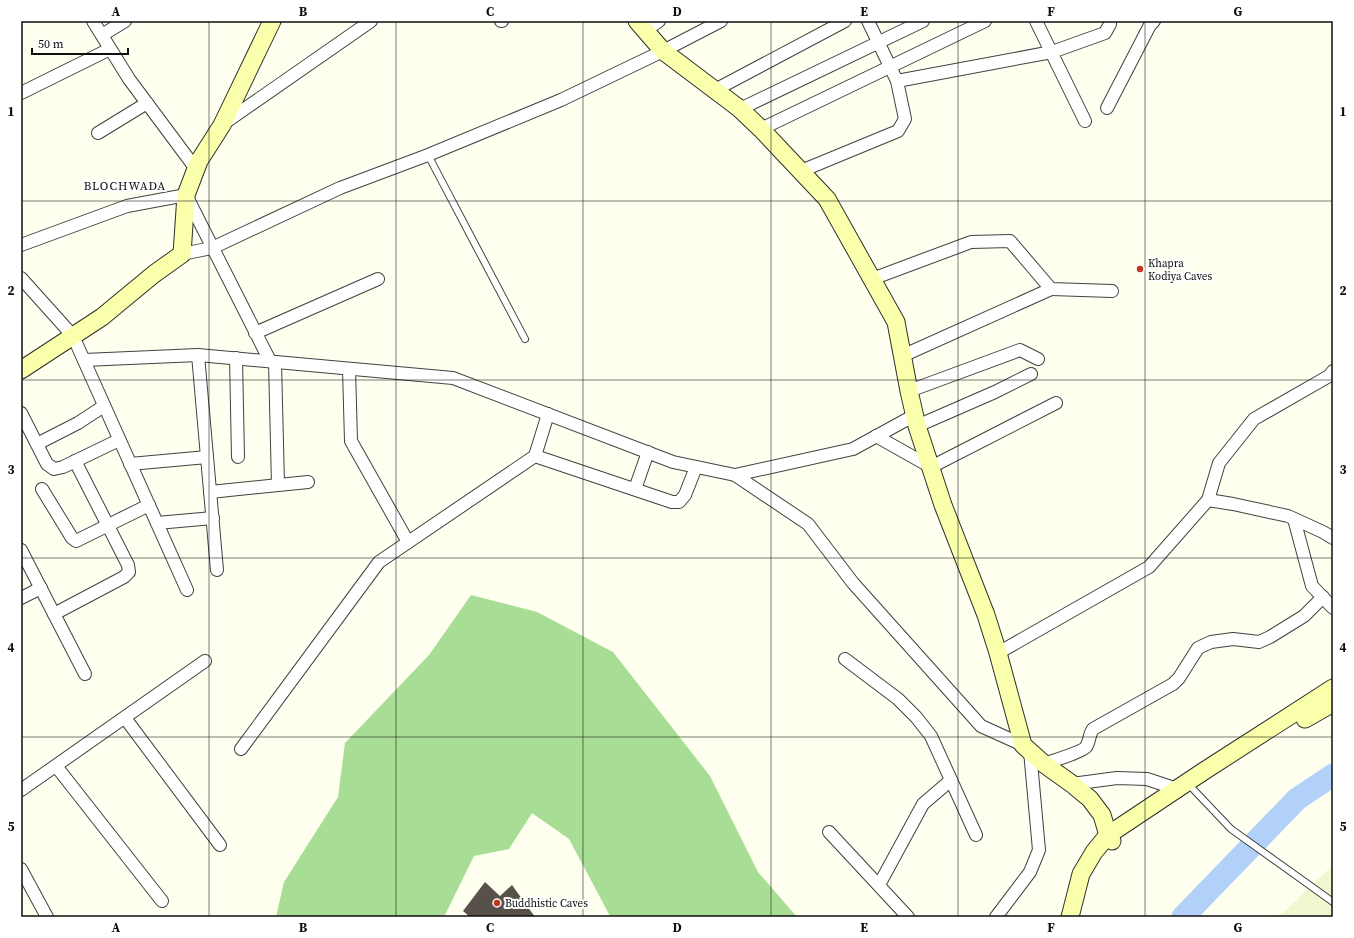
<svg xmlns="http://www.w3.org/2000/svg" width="1354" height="938" font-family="'Source Serif 4',serif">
  <rect width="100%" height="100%" fill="#ffffef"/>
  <polygon fill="#f2f6ce" points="1333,865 1333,917 1270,917 1283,913"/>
  <polygon fill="#a8dd95" points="471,595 537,612 613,652 710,776 758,872 797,917 609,917 610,916 569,839 532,813 509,849 474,856 444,917 276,917 284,882 338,797 345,743 429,655"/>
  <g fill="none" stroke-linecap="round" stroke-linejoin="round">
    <polyline stroke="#b1d1f9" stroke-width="23" points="1183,917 1297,799 1333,775"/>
  </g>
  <polygon fill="#57514a" points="485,882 500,896 512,885 535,917 470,917 463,911"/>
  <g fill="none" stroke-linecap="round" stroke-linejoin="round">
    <defs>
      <g id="lane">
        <polyline points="428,155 525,339"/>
        <polyline points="1193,789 1231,829 1333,902"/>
      </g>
      <g id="street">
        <polyline points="93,21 129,79 196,169"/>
        <polyline points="501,21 502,21"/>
        <polyline points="1036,21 1085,121"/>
        <polyline points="646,30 659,21"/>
        <polyline points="102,35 125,21"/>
        <polyline points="897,81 1052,52 1105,33 1110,24 1110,21"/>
        <polyline points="715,90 845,21"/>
        <polyline points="21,93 110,49"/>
        <polyline points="1107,108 1150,25 1154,21"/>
        <polyline points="740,109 923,21"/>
        <polyline points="223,124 371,21"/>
        <polyline points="761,129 985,21"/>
        <polyline points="98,133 147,103"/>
        <polyline points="801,171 898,131 905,119 897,81 868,21"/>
        <polyline points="21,245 127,206 186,195 270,361"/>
        <polyline points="182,254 212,248 340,188 428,155 561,100 663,51 721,21"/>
        <polyline points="21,278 73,336 187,590"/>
        <polyline points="872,279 971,242 1010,241 1051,289 1112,291"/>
        <polyline points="255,333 378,279"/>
        <polyline points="198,355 217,570"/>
        <polyline points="902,356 1051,289"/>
        <polyline points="236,358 238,457"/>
        <polyline points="84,360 198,355 453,378 673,462 735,475 853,449 915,415"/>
        <polyline points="275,362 278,485"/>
        <polyline points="349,369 351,441 408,542"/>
        <polyline points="909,391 1020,350 1038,359"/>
        <polyline points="21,413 47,464 54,469 63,467 119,440"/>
        <polyline points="917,426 995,392 1031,374"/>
        <polyline points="876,436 931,467 1056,403"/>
        <polyline points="37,444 78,423 104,406"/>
        <polyline points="535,456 672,502 679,502 685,495 696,467"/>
        <polyline points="130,464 207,457"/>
        <polyline points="735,475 808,524 853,583 981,726 1023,745"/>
        <polyline points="42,489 72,538 76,541 149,505"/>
        <polyline points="635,489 648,452"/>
        <polyline points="210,492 308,482"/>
        <polyline points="1208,500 1233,504 1288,516 1323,532 1333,538"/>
        <polyline points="1294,519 1312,586 1333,608"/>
        <polyline points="157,523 213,518"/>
        <polyline points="21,550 85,674"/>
        <polyline points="21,598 41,588"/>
        <polyline points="54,614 124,577 129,572 128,565 75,461"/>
        <polyline points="998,653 1149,567 1208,500 1219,463 1254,419 1329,376 1333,371"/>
        <polyline points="845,659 898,699 916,717 931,736 976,835"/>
        <polyline points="125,718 220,845"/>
        <polyline points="241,749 379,562 535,456 548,414"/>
        <path d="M1044,764c8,-3 38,-12 42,-17 4,-6 3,-13 7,-18l80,-45 6,-6 19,-30 13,-6 22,-3 26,3 11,-5 34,-21 19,-19"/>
        <polyline points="56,766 162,901"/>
        <polyline points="1072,784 1117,778 1147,779 1177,789"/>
        <polyline points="21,790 205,661"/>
        <polyline points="829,832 908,917"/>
        <polyline points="21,869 47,917"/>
        <polyline points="879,885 923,804 951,780"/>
        <polyline points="996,917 1030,872 1039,850 1030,751"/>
      </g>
      <g id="secondary">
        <polyline points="637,21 663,51 740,109 761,129 827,199 896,322 909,391 917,426 943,505 986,615 998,653 1023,745 1044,764 1072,784 1090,799 1102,815 1108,835 1112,841"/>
        <polyline points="21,370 102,317 154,274 182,254 186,195 199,161 222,125 272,21"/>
        <polyline points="1305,719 1333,703"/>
        <polyline points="1070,917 1081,874 1094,852 1108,835 1204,771 1333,688"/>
      </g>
    </defs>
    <use href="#lane" stroke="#414141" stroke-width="8"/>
    <use href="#street" stroke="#414141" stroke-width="14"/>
    <use href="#secondary" stroke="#303030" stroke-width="19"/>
    <use href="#lane" stroke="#fff" stroke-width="6"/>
    <use href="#street" stroke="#fff" stroke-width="12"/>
    <use href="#secondary" stroke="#f9ffaa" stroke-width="17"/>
  </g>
  <path fill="none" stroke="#0e0e0e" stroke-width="1" stroke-opacity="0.55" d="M209,21v896M396,21v896M583,21v896M771,21v896M958,21v896M1145,21v896M21,201h1312M21,380h1312M21,558h1312M21,737h1312"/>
  <g fill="#c43620" stroke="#fff" stroke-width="1.5">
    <circle cx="1140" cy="269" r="4"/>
    <circle cx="497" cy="903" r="4"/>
  </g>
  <g text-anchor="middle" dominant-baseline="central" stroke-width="4" stroke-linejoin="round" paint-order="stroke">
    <g font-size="11" fill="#0e0e0e" stroke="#fff" text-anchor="start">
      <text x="1148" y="263">Khapra<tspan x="1148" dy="13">Kodiya Caves</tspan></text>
      <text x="505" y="903">Buddhistic Caves</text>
    </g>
    <g font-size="12" letter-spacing="1" fill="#0e0e0e" stroke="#fff">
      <text x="125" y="186">BLOCHWADA</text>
    </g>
  </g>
  <rect width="1354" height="938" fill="none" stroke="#ffffff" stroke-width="44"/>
  <path d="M32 48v6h96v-6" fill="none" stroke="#0e0e0e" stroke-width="2"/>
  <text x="38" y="48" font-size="12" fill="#0e0e0e" stroke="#ffffff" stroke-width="3" paint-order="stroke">50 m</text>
  <rect x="22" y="22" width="1310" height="894" fill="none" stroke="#0e0e0e" stroke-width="1.5"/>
  <g font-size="13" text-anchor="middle" font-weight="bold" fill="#0e0e0e">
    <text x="116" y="16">A</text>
    <text x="303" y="16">B</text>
    <text x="490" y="16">C</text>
    <text x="677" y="16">D</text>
    <text x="864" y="16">E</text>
    <text x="1051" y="16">F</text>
    <text x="1238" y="16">G</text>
    <text x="11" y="116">1</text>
    <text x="1343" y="116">1</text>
    <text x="11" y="295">2</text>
    <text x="1343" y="295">2</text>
    <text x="11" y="474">3</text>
    <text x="1343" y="474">3</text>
    <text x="11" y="652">4</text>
    <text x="1343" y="652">4</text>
    <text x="11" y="831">5</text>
    <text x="1343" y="831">5</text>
    <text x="116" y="932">A</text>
    <text x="303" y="932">B</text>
    <text x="490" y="932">C</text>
    <text x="677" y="932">D</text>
    <text x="864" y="932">E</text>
    <text x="1051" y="932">F</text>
    <text x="1238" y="932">G</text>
  </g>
</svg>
